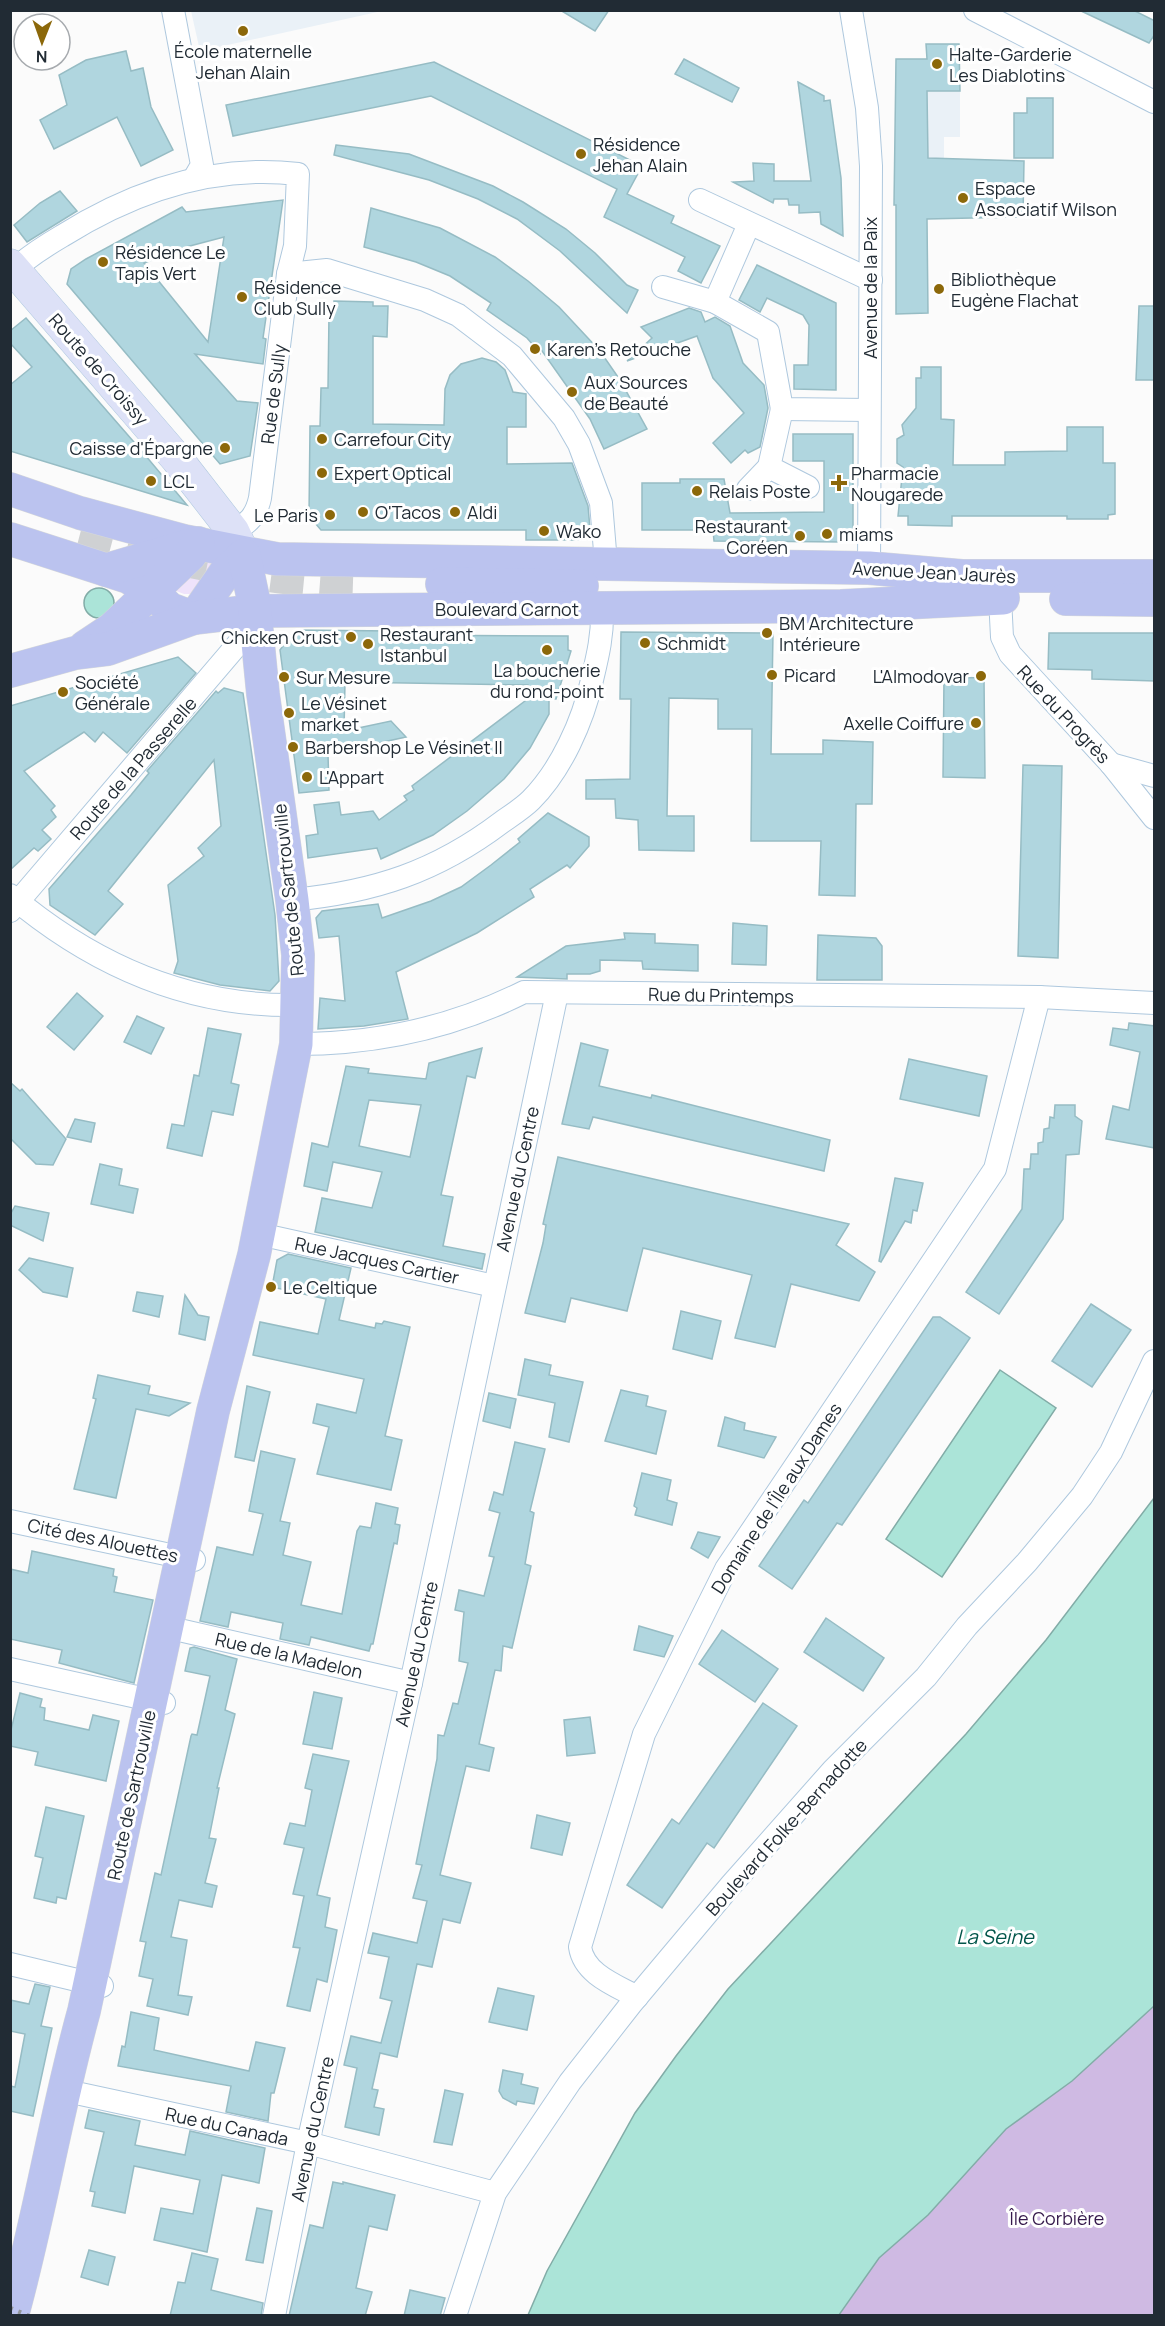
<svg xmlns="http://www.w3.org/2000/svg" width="1165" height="2326" font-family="Manrope,sans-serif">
  <rect width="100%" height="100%" fill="#fbfbfb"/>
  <g fill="#eaf1f7">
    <polygon points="191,11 191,10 382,11 200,51"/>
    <polygon points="927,91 960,91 960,137 944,137 944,158 928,158"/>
  </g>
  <polygon fill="#efe3fb" points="216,561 194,594 184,594 171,589 204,563"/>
  <polygon fill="#cfbae3" points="1154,2006 1154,2315 839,2316 879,2258 928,2215 1006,2129 1072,2081"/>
  <g fill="#abe4d8" stroke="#82aca7" stroke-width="1.5">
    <circle cx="99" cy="603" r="15"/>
    <polygon points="1000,1370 1056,1408 942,1577 886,1539"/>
    <polygon points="1154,1498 1154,2006 1072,2081 1006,2129 928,2215 879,2258 839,2315 528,2315 547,2271 635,2113 676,2056 728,1989 966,1734 1046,1640"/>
  </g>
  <g fill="#b0d6df" stroke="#96bcc4" stroke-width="1.5" fill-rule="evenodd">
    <polygon points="560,10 609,10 595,31"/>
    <polygon points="1079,10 1133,10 1155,21 1155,34 1149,43"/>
    <polygon points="926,44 959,44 960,91 927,91 928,158 1024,161 1023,217 927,219 928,313 896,314 896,205 894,205 896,59 927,59"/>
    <polygon points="126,51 131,71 143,68 151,107 173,150 141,166 117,117 54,149 40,120 67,105 59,75 86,60"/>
    <polygon points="684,59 739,88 732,102 675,74"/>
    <polygon points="434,62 642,166 627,194 674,216 671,223 720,246 701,283 678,271 685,257 604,217 617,189 431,96 233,136 226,105"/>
    <polygon points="798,82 824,96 824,101 830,100 841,178 843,236 821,224 820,212 799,213 799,205 789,205 788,199 774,199 773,203 733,182 754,181 753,163 774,164 774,181 811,181"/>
    <polygon points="1027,98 1053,98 1053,158 1014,158 1014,113 1027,113"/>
    <polygon points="336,145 409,154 493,186 523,202 566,229 595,253 627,285 638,290 627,313 560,251 517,219 478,199 429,180 334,155"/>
    <polygon points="60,191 77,211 27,242 14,225 40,203"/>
    <path d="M283,200l-20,138 3,1 -3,25 -68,-10 42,47 21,2 -8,53 -30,8 -153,-180 4,-15 15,-10 96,-52 4,5zM224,237l-16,105 -64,-79 42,-16z"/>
    <polygon points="371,208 440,228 495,257 528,281 559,307 600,351 620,380 647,429 604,449 590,419 540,348 540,353 527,338 487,310 491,303 450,276 416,262 364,247"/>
    <polygon points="757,265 836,303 836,390 794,389 794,365 808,365 809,325 803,315 767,298 760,312 739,300"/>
    <polygon points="334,301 373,302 373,306 388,306 387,337 373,336 373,424 444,425 445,389 450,375 461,364 482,358 496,362 505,370 513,392 526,394 526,427 507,427 507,464 572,463 588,506 590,529 581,540 526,540 526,530 321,530 309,516 310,426 320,426 321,388 328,388 329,314 334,314"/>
    <polygon points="1139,306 1155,306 1155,380 1136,380"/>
    <polygon points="689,308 701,312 705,322 715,317 730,326 743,363 764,385 768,408 760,447 748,453 745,450 731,463 713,443 744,413 713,378 697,336 627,361 652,338 641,327"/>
    <polygon points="26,318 140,449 187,505 10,451 10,385 32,367 10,343 10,331"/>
    <polygon points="921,367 941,367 941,419 954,420 953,465 1005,465 1005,452 1067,451 1067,427 1103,427 1103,463 1115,463 1115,514 1108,515 1108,519 1067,519 1067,516 952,516 952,526 908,525 908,516 898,516 903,467 897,463 897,439 904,435 902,425 916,408 916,378 921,378"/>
    <polygon points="793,434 853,434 853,530 843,542 714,541 713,530 642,530 642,483 680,483 680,479 724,479 730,513 824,512 824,461 793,461"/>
    <polygon points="295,630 393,631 393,635 568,636 568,650 571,651 556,699 549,699 549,714 530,748 504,779 467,811 433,835 381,859 377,848 308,858 306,836 318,834 314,805 339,802 341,815 373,811 379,820 407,800 404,796 414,790 412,786 529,698 528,685 345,682 344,731 391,721 406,737 328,754 329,790 299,793 280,650"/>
    <polygon points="621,632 773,633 771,754 823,754 823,740 873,742 872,804 856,804 855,896 819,895 821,841 751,841 752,729 718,729 718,699 669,698 667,816 694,816 694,851 639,850 638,820 616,818 615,799 586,799 586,780 630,779 631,699 620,699"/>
    <polygon points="1049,633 1155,633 1155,681 1092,679 1092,670 1048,669"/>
    <polygon points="178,657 196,673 127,753 103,732 95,742 84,732 24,771 55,806 51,810 56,817 42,830 51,839 38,851 34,848 10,870 10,706"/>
    <polygon points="944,677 984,678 985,778 943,777"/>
    <polygon points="224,688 243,693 275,915 279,981 270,991 220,985 174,973 178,961 168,885 204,856 198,848 221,826 214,760 108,891 123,904 95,935 50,905 49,889 131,795 149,773 147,771 216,691 218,693"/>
    <polygon points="1023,765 1062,766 1058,958 1018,956"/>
    <polygon points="548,813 589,837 589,846 570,868 567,865 530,889 534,897 477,933 396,972 408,1019 364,1026 318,1029 320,998 345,1001 339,936 319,938 316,918 322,911 378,904 382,918 431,901 461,887 491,865 520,842 518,839"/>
    <polygon points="733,923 767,926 766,965 732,964"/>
    <polygon points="624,933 655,934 655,943 698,945 698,971 643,969 642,961 600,960 600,971 590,974 567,974 567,979 517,977 566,946 625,939"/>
    <polygon points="818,935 876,938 882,946 882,980 817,980"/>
    <polygon points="77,993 103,1016 74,1050 47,1027"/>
    <polygon points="137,1016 164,1028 151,1054 124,1042"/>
    <polygon points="1129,1023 1155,1026 1155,1148 1106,1139 1113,1106 1129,1110 1140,1052 1110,1045 1113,1028 1128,1030"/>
    <polygon points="208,1028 241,1034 231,1083 239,1085 233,1115 212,1111 202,1156 167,1148 172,1124 184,1126 194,1075 199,1076"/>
    <polygon points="581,1043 608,1050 599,1086 651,1098 652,1095 830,1140 824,1171 593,1117 589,1129 562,1124"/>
    <path d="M482,1048l-7,30 -8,-2 -26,119 12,2 -10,49 42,8 -3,15 -167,-37 7,-34 50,10 10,-36 -49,-10 -6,29 -23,-5 8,-43 16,4 18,-81 23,3 -1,4 58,6 3,-16zM369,1100l52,5 -11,52 -51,-11z"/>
    <polygon points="909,1059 987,1076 979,1116 900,1099"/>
    <polygon points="10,1082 20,1091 22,1089 66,1139 53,1165 36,1164 10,1138"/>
    <polygon points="1055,1105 1075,1105 1075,1116 1082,1121 1079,1154 1066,1155 1063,1219 999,1314 966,1292 1022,1209 1024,1169 1030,1169 1031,1154 1038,1154 1038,1143 1043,1142 1044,1129 1049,1128 1050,1117 1054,1118"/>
    <polygon points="75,1119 95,1123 91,1142 67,1137"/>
    <polygon points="558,1157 849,1224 836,1245 875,1272 859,1301 791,1284 775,1347 735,1338 752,1275 643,1248 627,1311 571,1298 565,1322 525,1313 543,1243 546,1225 543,1224"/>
    <polygon points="100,1164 122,1169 119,1185 138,1189 133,1213 91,1204"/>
    <polygon points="895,1178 923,1183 917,1211 913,1210 911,1223 905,1221 881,1262 879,1261"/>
    <polygon points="15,1206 49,1213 43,1241 10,1225 10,1215"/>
    <polygon points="288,1254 351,1268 339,1320 375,1328 376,1323 382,1324 384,1321 410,1327 385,1436 402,1440 391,1490 317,1474 329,1427 313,1423 317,1404 356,1413 364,1379 253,1355 260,1322 318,1334 326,1299 272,1287 277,1260"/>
    <polygon points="29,1258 73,1268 67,1297 43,1292 19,1270"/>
    <polygon points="137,1292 163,1296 159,1317 133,1311"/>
    <polygon points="185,1295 198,1315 209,1317 205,1340 179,1334"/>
    <polygon points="1091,1304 1131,1330 1092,1387 1052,1361"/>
    <polygon points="681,1311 721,1321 712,1359 673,1349"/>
    <polygon points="933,1317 940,1317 970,1338 842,1525 837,1523 792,1589 759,1566 804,1500 808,1503"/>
    <polygon points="525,1359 551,1365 549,1375 583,1382 569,1442 549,1437 555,1403 518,1395"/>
    <polygon points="98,1375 150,1386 148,1394 190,1403 169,1416 136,1409 116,1498 74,1489 96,1399 93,1398"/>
    <polygon points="247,1386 270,1392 254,1461 235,1457"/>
    <polygon points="621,1390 648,1396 646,1406 666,1411 656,1454 605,1441"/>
    <polygon points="489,1393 516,1399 510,1428 483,1421"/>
    <polygon points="725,1417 745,1423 744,1430 776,1437 764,1458 718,1446"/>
    <polygon points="515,1442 545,1449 530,1511 534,1513 525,1564 531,1566 512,1648 503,1646 501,1671 495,1670 479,1744 494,1748 489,1771 466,1766 440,1875 471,1883 460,1923 443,1919 432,1967 417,1964 397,2057 380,2053 372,2089 378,2090 374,2107 384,2109 379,2135 345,2127 357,2068 344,2065 351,2036 381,2043 392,2001 380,1998 389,1957 368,1953 373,1933 417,1943 427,1901 413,1898 422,1865 416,1864 437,1759 438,1735 444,1736 453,1703 458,1704 468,1663 459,1661 464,1612 455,1610 459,1590 484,1596 494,1557 489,1556 500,1513 489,1510 494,1492 503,1495"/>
    <polygon points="261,1451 295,1459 280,1521 290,1523 283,1555 311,1562 301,1605 342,1614 357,1531 360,1526 371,1528 376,1503 398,1508 395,1524 400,1525 397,1544 394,1543 373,1644 371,1644 369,1651 311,1637 309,1645 280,1639 283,1623 231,1612 228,1627 200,1621 217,1547 253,1555 263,1514 249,1511"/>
    <polygon points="642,1473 671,1480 667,1500 677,1503 672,1525 635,1515 637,1508 634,1506"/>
    <polygon points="698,1532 720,1537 708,1558 691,1548"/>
    <polygon points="32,1551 114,1569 113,1576 117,1577 114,1592 153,1600 134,1683 59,1663 62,1650 10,1639 10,1569 28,1573"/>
    <polygon points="826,1618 884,1658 863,1691 804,1652"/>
    <polygon points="639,1626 673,1636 664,1657 634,1650"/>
    <polygon points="722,1630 778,1669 755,1702 699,1664"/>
    <polygon points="194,1647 237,1659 225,1710 235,1714 217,1788 219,1788 209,1838 216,1839 205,1883 217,1886 212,1907 179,1900 171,1937 187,1940 178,1995 192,1997 188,2015 147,2006 153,1979 139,1976 146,1942 140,1941 155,1873 161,1875 191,1736 192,1734 197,1735 210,1676 185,1671 190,1648"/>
    <polygon points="314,1692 342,1698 332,1749 303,1744"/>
    <polygon points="20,1693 42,1699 40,1707 45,1708 44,1720 89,1730 93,1715 119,1721 106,1781 35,1765 38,1752 10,1746 10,1734"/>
    <polygon points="763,1703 797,1726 714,1848 707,1843 662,1908 627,1885 672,1819 679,1824"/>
    <polygon points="590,1717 595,1753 567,1756 564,1720"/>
    <polygon points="313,1754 349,1761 317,1895 330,1898 325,1927 337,1930 327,1982 317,1979 310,2011 287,2006 300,1948 293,1947 304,1896 293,1894 304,1848 284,1844 290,1823 305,1826 312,1790 305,1788"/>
    <polygon points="46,1807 84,1816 66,1899 57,1897 56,1903 34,1898 43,1858 35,1856"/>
    <polygon points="537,1815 570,1823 562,1855 531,1848"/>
    <polygon points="35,1984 50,1987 41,2026 52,2028 33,2116 10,2111 10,2086 15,2087 25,2034 10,2031 10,2000 29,2004"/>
    <polygon points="498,1988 534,1996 527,2030 489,2022"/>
    <polygon points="131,2012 159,2018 154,2050 249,2071 256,2042 285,2048 274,2093 271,2093 268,2121 226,2112 231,2086 118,2066 122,2046 125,2047"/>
    <polygon points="503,2070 523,2074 521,2084 538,2088 534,2104 517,2101 516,2105 503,2098 499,2091"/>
    <polygon points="445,2090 463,2094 452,2145 434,2142"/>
    <polygon points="89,2110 140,2121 135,2145 185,2155 190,2131 265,2148 259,2183 222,2175 207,2252 154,2240 161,2208 193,2214 200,2180 134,2166 125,2213 92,2206 95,2192 90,2191 104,2132 85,2128"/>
    <polygon points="333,2182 343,2184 343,2182 395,2195 387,2230 369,2226 356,2288 372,2292 365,2316 289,2316 310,2225 323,2228"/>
    <polygon points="257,2208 272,2211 263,2263 246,2260"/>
    <polygon points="89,2250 115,2257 108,2285 81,2277"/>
    <polygon points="192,2253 218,2259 211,2290 263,2303 261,2316 170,2316 178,2282 185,2283"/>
    <polygon points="410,2290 445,2298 440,2316 404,2316"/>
  </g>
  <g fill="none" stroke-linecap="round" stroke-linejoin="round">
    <path stroke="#cfd1d3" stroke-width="33" stroke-dasharray="33 16" stroke-linecap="butt" d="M80,534c95,25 177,46 276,49"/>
    <defs>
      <g id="street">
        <polyline points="173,10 202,165 195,177"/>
        <polyline points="851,10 867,108 871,166 869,568"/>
        <polyline points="975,10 1154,102"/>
        <polyline points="700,200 871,280"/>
        <polyline points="749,224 715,302 768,332 782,409 869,410"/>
        <path d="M10,274c14,-15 35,-28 52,-38 72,-45 151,-72 236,-62l-3,72 -7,28 -28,224c-4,18 -11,25 -27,33"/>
        <polyline points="288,274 327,270 425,300 458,315 512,356 564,418 579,444 601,503 606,563"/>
        <polyline points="663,287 715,302"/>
        <polyline points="782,409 769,467 808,487"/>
        <polyline points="748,489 769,467"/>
        <polyline points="1000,598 1002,637 1010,654 1111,764 1154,818"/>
        <polyline points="1111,764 1154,776"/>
        <path d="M10,895c83,70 178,112 287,110"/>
        <path d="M292,900c82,-8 144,-28 210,-78 10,-7 21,-14 29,-22 30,-30 52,-79 61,-120 6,-25 11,-46 10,-72"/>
        <polyline points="10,911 255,624"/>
        <path d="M296,1044c80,0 156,-16 228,-52l515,5 115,6"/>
        <polyline points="259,1234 494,1286"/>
        <polyline points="10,1521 194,1560"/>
        <polyline points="166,1627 411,1683"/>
        <polyline points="10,1669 164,1703"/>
        <polyline points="10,1964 102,1986"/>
        <path d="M637,1997c-22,-12 -53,-23 -57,-50l64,-213 82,-165 269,-400 44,-172"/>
        <polyline points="62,2090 308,2143 495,2193"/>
        <polyline points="274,2316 308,2143 411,1683 557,993"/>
        <polyline points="455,2316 495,2193 570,2082 631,2004 731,1885 833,1770 926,1677 967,1626 1027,1562 1082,1496 1111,1452 1154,1361"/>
      </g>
      <polyline id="secondary" points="10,265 177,459 233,531 244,555"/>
      <g id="primary">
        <polyline points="10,489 80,513 184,541 277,559 869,568 962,576 1154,576"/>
        <polyline points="10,539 128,577 151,591 170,609 194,618"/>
        <polyline points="106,570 194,544"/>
        <polyline points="442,584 582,586"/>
        <polyline points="1066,599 1154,600"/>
        <polyline points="194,618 225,573 244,555"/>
        <polyline points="85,647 112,629 190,555 198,543"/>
        <polyline points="10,671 75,653 108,649 194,618 254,611 841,606 1003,598"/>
        <path d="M12,2316c28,-101 44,-204 72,-305l129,-600 41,-156 42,-211 2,-89 -6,-55 -29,-206 -9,-92 -10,-47"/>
      </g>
    </defs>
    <use href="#street" stroke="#aec8de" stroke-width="24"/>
    <use href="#secondary" stroke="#aec8de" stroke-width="33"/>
    <use href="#primary" stroke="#d7d9da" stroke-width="34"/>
    <use href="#street" stroke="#fff" stroke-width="22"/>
    <use href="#secondary" stroke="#dde1f7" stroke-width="32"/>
    <use href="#primary" stroke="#bbc3ef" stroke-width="33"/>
    <polyline stroke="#92969b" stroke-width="4.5" stroke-dasharray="3 6" stroke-linecap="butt" points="10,2308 29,2316"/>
  </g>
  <g fill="#8c680a" stroke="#fff" stroke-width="2">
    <circle cx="243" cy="31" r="6"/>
    <circle cx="937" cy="64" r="6"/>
    <circle cx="581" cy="154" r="6"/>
    <circle cx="963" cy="198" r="6"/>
    <circle cx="103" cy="262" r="6"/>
    <circle cx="939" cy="289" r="6"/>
    <circle cx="242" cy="297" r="6"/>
    <circle cx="535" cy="349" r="6"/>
    <circle cx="572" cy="392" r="6"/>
    <circle cx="322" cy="439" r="6"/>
    <circle cx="225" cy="448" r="6"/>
    <circle cx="322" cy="473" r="6"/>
    <circle cx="151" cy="481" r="6"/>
    <path d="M836 474h6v6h6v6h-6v6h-6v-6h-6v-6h6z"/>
    <circle cx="697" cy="491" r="6"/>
    <circle cx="363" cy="512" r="6"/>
    <circle cx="455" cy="512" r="6"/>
    <circle cx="330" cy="515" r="6"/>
    <circle cx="544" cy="531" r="6"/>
    <circle cx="827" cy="534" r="6"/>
    <circle cx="800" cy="536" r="6"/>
    <circle cx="767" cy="633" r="6"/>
    <circle cx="351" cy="637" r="6"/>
    <circle cx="645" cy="643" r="6"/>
    <circle cx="368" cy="644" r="6"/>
    <circle cx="547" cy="650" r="6"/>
    <circle cx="772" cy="675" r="6"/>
    <circle cx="981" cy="676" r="6"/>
    <circle cx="284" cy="677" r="6"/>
    <circle cx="63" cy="692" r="6"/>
    <circle cx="289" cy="713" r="6"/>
    <circle cx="976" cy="723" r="6"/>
    <circle cx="293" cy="747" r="6"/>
    <circle cx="307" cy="777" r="6"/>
    <circle cx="271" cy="1287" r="6"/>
  </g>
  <g text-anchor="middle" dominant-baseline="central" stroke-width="6" stroke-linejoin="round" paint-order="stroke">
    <g font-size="18" fill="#212b34" stroke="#fff" text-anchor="start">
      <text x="243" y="51" text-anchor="middle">École maternelle<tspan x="243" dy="21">Jehan Alain</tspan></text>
      <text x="949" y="54">Halte-Garderie<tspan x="949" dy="21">Les Diablotins</tspan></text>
      <text x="593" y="144">Résidence<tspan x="593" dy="21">Jehan Alain</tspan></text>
      <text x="975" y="188">Espace<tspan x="975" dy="21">Associatif Wilson</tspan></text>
      <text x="115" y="252">Résidence Le<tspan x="115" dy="21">Tapis Vert</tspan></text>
      <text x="951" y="279">Bibliothèque<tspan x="951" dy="21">Eugène Flachat</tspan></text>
      <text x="254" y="287">Résidence<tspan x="254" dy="21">Club Sully</tspan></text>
      <text x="547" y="349">Karen's Retouche</text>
      <text x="584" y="382">Aux Sources<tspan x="584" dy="21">de Beauté</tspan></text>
      <text x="334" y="439">Carrefour City</text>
      <text x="213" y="448" text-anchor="end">Caisse d'Épargne</text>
      <text x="334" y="473">Expert Optical</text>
      <text x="851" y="473">Pharmacie<tspan x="851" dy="21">Nougarede</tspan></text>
      <text x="163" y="481">LCL</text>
      <text x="709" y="491">Relais Poste</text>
      <text x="375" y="512">O'Tacos</text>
      <text x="467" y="512">Aldi</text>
      <text x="318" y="515" text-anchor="end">Le Paris</text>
      <text x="788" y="526" text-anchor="end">Restaurant<tspan x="788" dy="21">Coréen</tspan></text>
      <text x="556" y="531">Wako</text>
      <text x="839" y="534">miams</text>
      <text x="779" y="623">BM Architecture<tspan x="779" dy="21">Intérieure</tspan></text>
      <text x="380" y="634">Restaurant<tspan x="380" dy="21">Istanbul</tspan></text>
      <text x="339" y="637" text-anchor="end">Chicken Crust</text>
      <text x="657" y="643">Schmidt</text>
      <text x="547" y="670" text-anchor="middle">La boucherie<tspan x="547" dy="21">du rond-point</tspan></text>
      <text x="784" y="675">Picard</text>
      <text x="969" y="676" text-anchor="end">L'Almodovar</text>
      <text x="296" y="677">Sur Mesure</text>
      <text x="75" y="682">Société<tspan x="75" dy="21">Générale</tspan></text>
      <text x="301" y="703">Le Vésinet<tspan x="301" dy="21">market</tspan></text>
      <text x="964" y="723" text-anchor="end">Axelle Coiffure</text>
      <text x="305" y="747">Barbershop Le Vésinet II</text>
      <text x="319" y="777">L'Appart</text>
      <text x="283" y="1287">Le Celtique</text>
    </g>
    <g font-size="18" fill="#212b34" stroke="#fff">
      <text transform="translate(870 288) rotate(-90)">Avenue de la Paix</text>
      <text transform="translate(99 369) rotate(49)">Route de Croissy</text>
      <text transform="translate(273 394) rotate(-83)">Rue de Sully</text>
      <text transform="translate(934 572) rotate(3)">Avenue Jean Jaurès</text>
      <text x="507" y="609">Boulevard Carnot</text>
      <text transform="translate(1064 714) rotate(47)">Rue du Progrès</text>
      <text transform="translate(133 768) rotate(-49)">Route de la Passerelle</text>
      <text transform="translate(288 890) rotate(-96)">Route de Sartrouville</text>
      <text transform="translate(721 995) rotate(1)">Rue du Printemps</text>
      <text transform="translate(517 1179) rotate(-78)">Avenue du Centre</text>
      <text transform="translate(377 1260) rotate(12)">Rue Jacques Cartier</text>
      <text transform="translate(776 1498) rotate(-57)">Domaine de l'Île aux Dames</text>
      <text transform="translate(103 1540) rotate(12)">Cité des Alouettes</text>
      <text transform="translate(416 1654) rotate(-78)">Avenue du Centre</text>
      <text transform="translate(289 1655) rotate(13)">Rue de la Madelon</text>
      <text transform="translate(131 1795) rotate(-78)">Route de Sartrouville</text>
      <text transform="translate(786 1827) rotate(-48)">Boulevard Folke-Bernadotte</text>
      <text transform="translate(227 2126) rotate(12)">Rue du Canada</text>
      <text transform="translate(312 2129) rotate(-78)">Avenue du Centre</text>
    </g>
    <g font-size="18" fill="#361a4c" stroke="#fff">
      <text x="1057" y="2218">Île Corbière</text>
    </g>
    <g font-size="20" font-style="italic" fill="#03564b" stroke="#fff">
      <text x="995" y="1936">La Seine</text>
    </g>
  </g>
  <rect width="1165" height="2326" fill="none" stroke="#212b34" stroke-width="24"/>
  <g transform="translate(42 42) rotate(181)"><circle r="28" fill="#ffffff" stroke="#a6aaae" stroke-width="1.5"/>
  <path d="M0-4.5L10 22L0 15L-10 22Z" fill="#8c680a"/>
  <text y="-9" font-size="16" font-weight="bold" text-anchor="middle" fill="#212b34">N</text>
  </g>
</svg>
